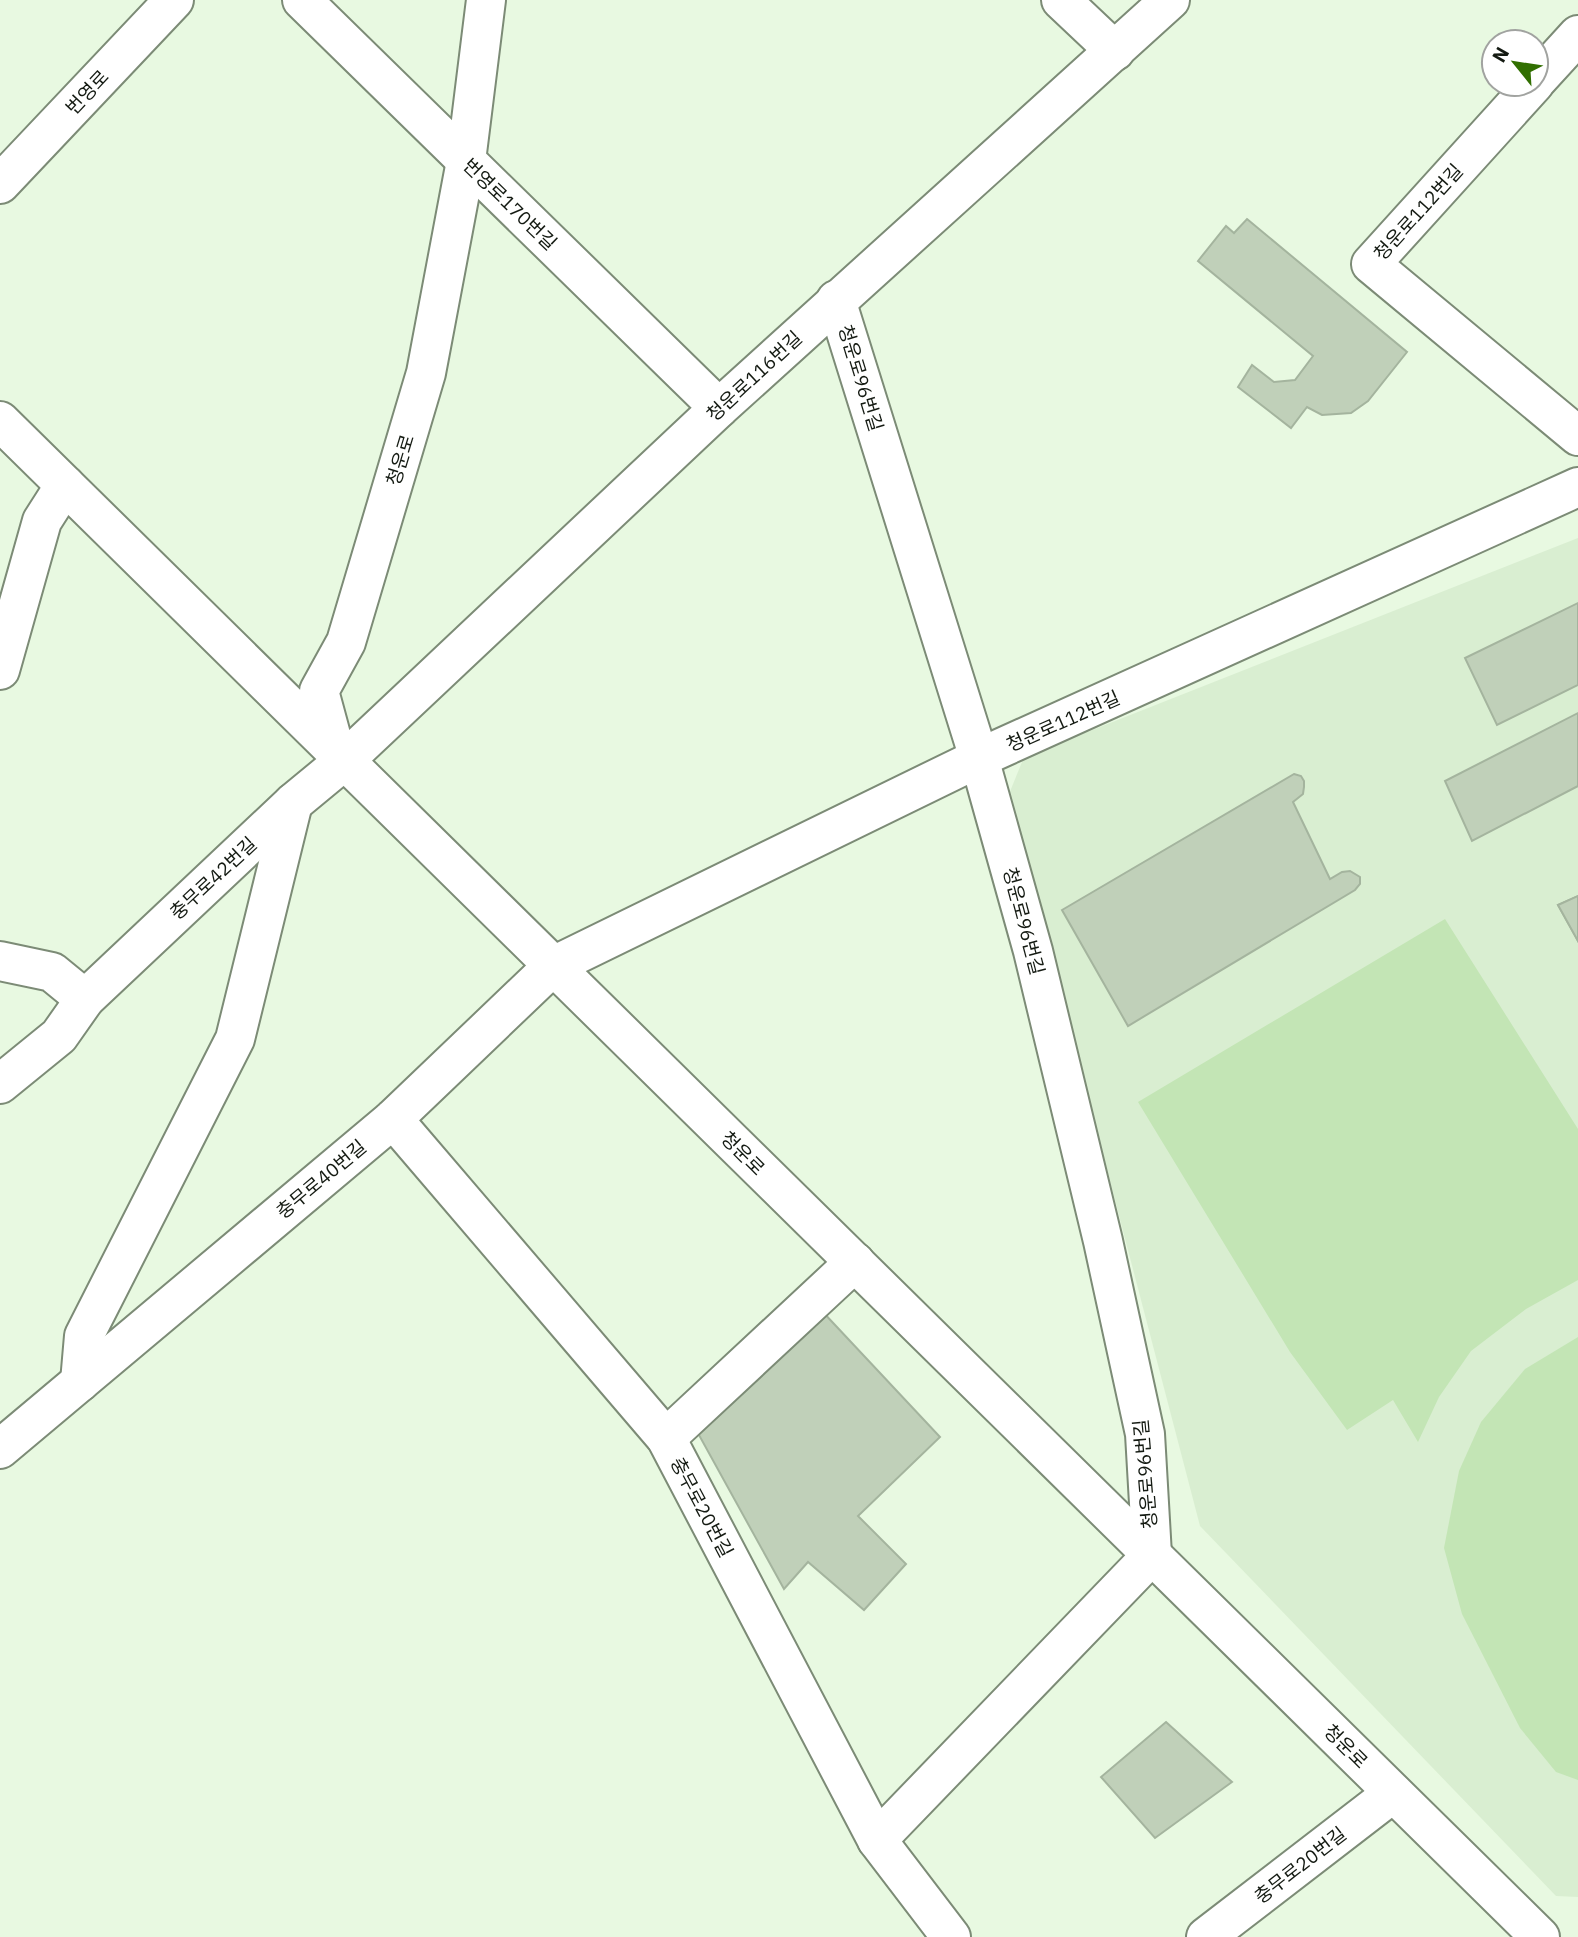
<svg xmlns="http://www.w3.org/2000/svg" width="1578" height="1937" font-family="'IBM Plex Sans','Noto Sans KR',sans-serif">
  <rect width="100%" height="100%" fill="#e8f9e1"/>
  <polygon fill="#d9eed1" points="1578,538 1578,1897 1556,1896 1200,1526 1009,794 1024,757"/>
  <g fill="#c3e5b5">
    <polygon points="1445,919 1578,1129 1578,1280 1526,1309 1471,1351 1439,1397 1418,1442 1393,1400 1347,1430 1290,1352 1138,1102"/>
    <polygon points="1578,1337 1578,1780 1556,1772 1520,1728 1462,1614 1444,1548 1459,1471 1481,1422 1525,1369"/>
  </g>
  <g fill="#c0d0b9" stroke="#a4b49e" stroke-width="2">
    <polygon points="1247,219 1407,352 1368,401 1351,413 1322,415 1307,407 1291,428 1238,387 1252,365 1274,382 1295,380 1313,356 1198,261 1226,226 1234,233"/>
    <polygon points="1578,603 1578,685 1497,725 1465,658"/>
    <polygon points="1578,713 1578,786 1472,841 1445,781"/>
    <polygon points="1294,774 1301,776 1304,781 1304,787 1303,794 1293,802 1330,879 1342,872 1350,871 1360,877 1360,884 1355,890 1128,1026 1062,910"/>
    <polygon points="1578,896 1578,941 1558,905"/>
    <polygon points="1578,896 1578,941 1558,905"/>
    <polygon points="821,1310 940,1437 858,1516 906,1564 864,1610 808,1562 784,1589 694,1426"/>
    <polygon points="1166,1722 1232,1782 1155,1838 1101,1777"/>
  </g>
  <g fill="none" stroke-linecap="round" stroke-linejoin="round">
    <defs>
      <g id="minor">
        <polyline points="302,0 719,408"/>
        <polyline points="1061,0 1115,51"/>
        <polyline points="1536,81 1578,35"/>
        <polyline points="1534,84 1371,264 1578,436"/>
        <polyline points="0,184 174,0"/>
        <polyline points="836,300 979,758 1033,951 1103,1241 1145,1434 1152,1555 877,1840"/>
        <polyline points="0,421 1540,1937"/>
        <polyline points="0,670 42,521 65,485"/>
        <polyline points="335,750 319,691 346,642 426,373 466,161 486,0"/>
        <polyline points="0,961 52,972 85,999"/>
        <polyline points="0,1084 59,1036 85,999 293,803 345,760 719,408 1170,0"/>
        <polyline points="393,1119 666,1438 877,1840 951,1937"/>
        <polyline points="80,1382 84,1336 235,1039 293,803"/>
        <polyline points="666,1438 855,1262"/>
        <polyline points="0,1449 393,1119 553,966 979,758 1578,487"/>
        <polyline points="1206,1937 1393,1793"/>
      </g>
    </defs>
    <use href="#minor" stroke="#7c8b76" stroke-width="42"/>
    <use href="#minor" stroke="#fff" stroke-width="38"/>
  </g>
  <g text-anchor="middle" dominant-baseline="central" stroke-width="5" stroke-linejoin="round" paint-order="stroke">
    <g font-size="19" fill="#141a12" stroke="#fff">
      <text transform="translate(87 92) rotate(-47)">번영로</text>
      <text transform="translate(510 204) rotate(44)">번영로170번길</text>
      <text transform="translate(1418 212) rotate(-48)">청운로112번길</text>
      <text transform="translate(754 376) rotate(-43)">청운로116번길</text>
      <text transform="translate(861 378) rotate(73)">청운로96번길</text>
      <text transform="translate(400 460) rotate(-73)">청운로</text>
      <text transform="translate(1063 721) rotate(-24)">청운로112번길</text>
      <text transform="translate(213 878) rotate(-43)">충무로42번길</text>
      <text transform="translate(1024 921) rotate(75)">청운로96번길</text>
      <text transform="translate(743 1153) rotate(45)">청운로</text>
      <text transform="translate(321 1179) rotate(-40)">충무로40번길</text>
      <text transform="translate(1145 1474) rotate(-95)">청운로96번길</text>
      <text transform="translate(702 1507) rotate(62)">충무로20번길</text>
      <text transform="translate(1346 1746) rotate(45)">청운로</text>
      <text transform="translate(1300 1865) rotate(-38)">충무로20번길</text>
    </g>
  </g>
  <g transform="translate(1515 63) rotate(300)"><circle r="33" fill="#ffffff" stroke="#a1a3a0" stroke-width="2"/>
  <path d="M0-5L12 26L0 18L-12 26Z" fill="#316f01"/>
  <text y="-10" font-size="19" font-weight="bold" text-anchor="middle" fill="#141a12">N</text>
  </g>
</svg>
